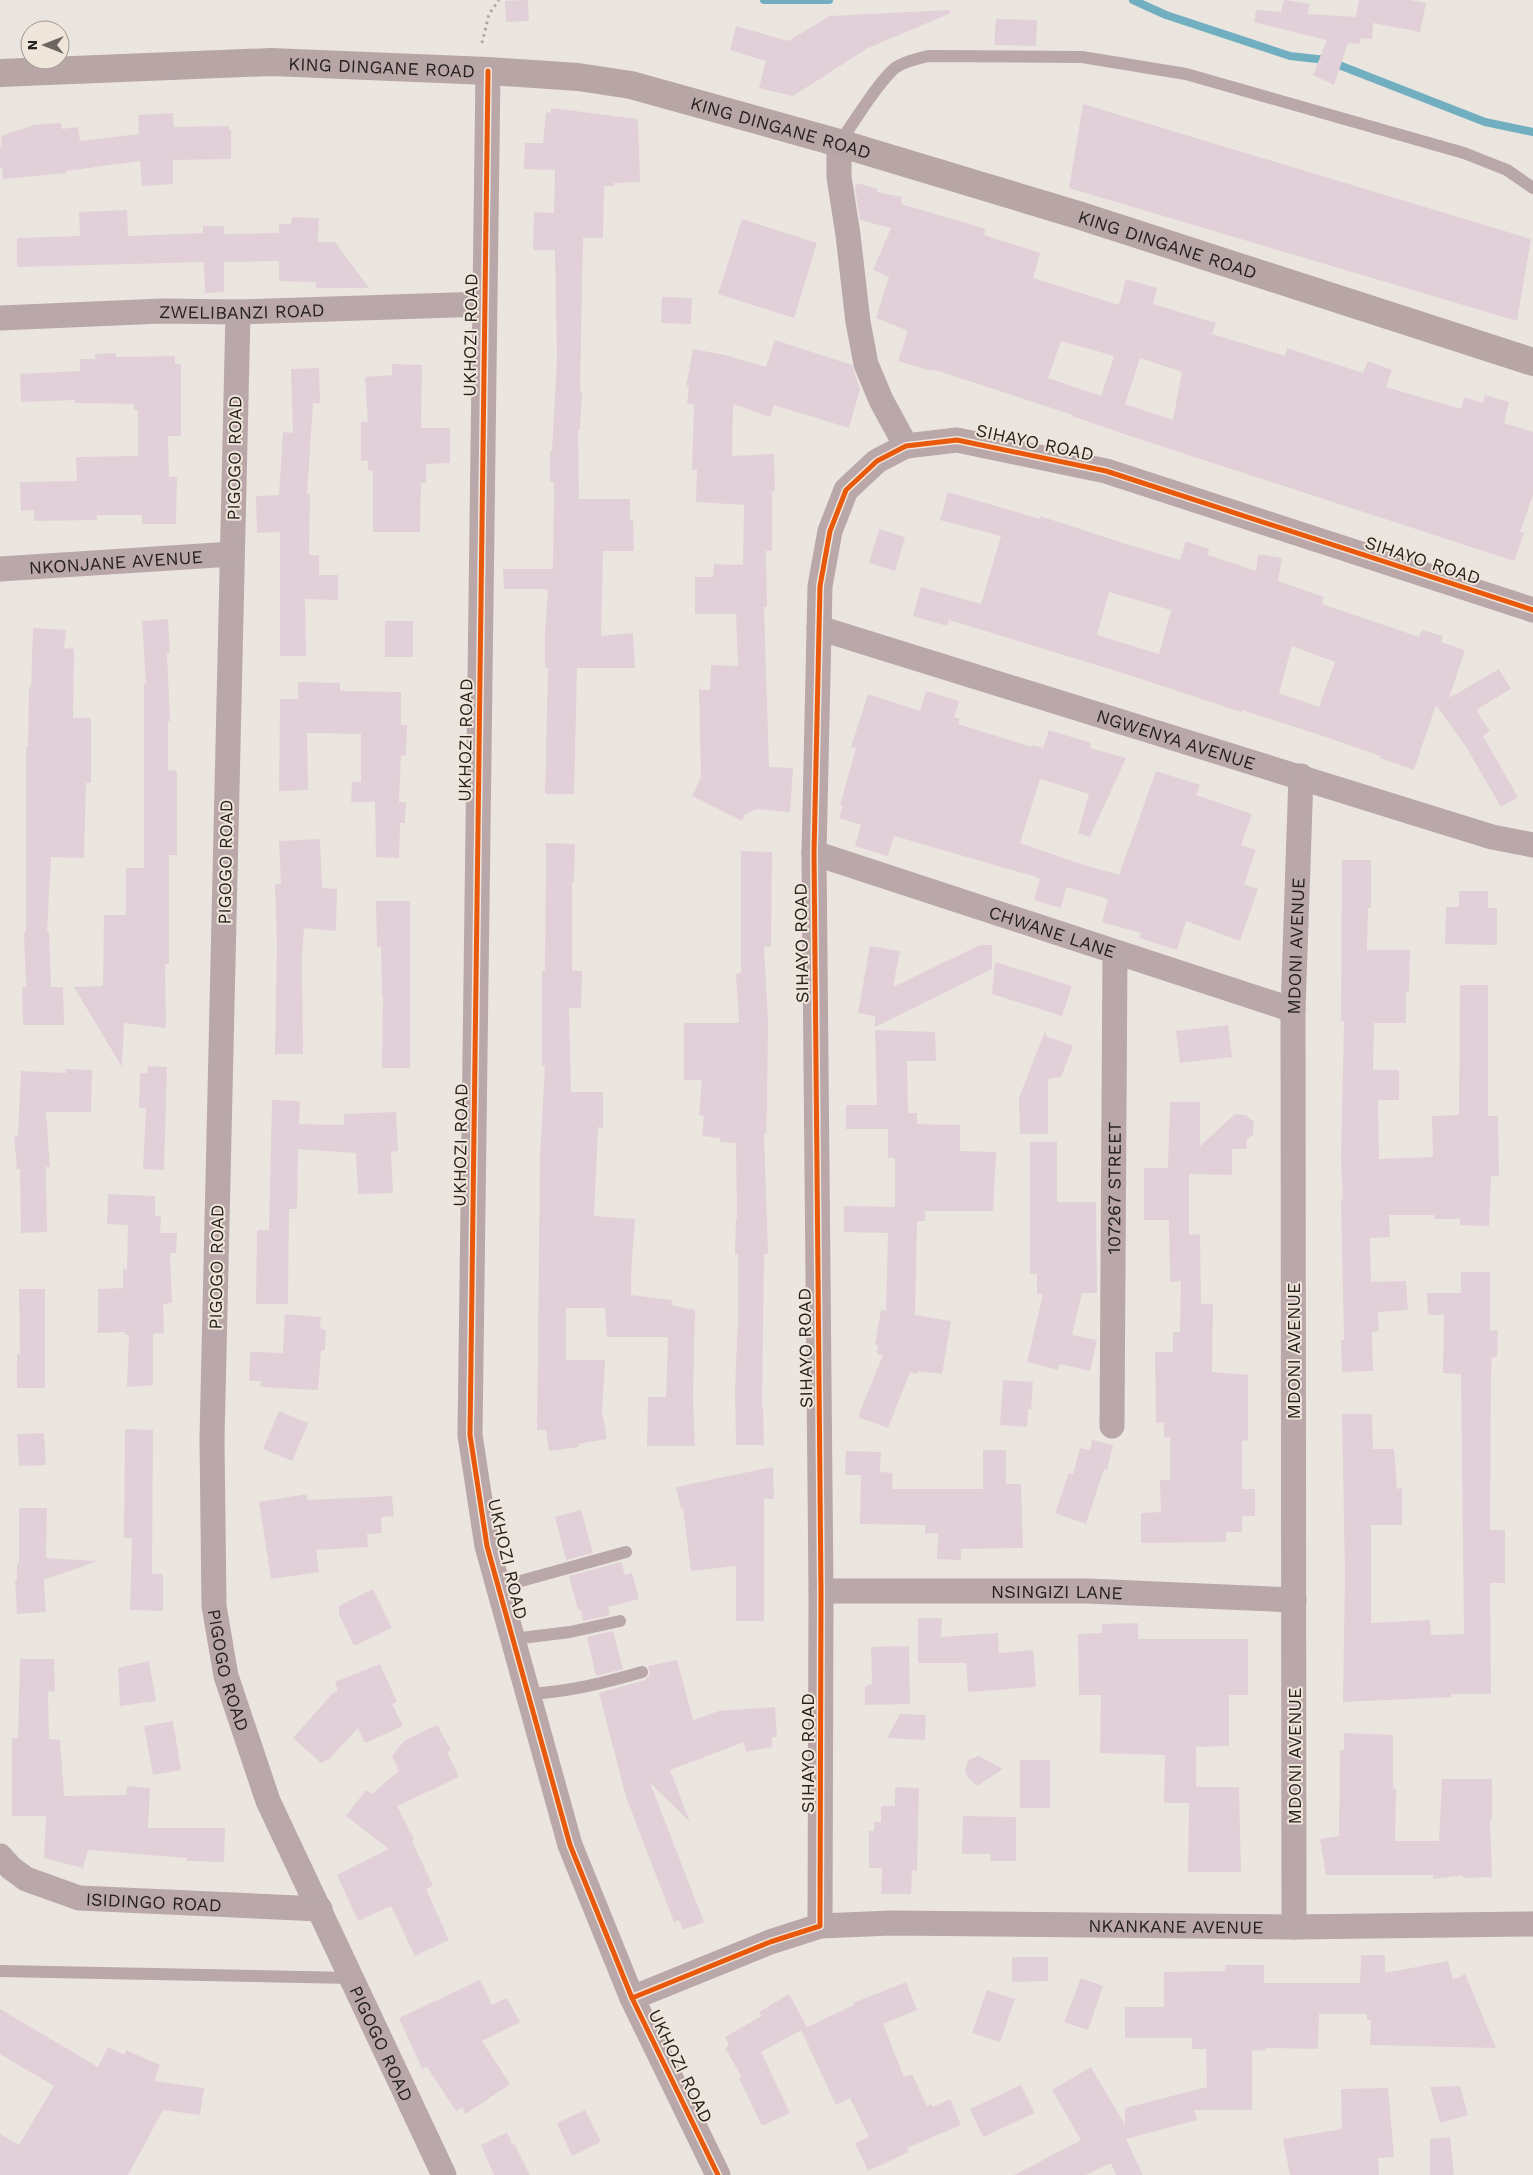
<svg xmlns="http://www.w3.org/2000/svg" width="1533" height="2175" font-family="'Work Sans',sans-serif">
  <rect width="100%" height="100%" fill="#ebe5e0"/>
  <g fill="none" stroke-linecap="round" stroke-linejoin="round">
    <g stroke="#70aec0" stroke-width="8">
      <polyline points="764,0 829,0"/>
      <polyline points="1133,0 1166,15 1290,56 1326,60 1485,122 1533,132"/>
    </g>
  </g>
  <g fill="#e2d0d8" fill-rule="evenodd">
    <polygon points="528,0 529,21 506,22 505,1"/>
    <polygon points="1284,0 1310,4 1307,14 1356,17 1359,0 1410,0 1426,3 1420,32 1373,23 1372,39 1361,38 1360,44 1348,43 1334,85 1313,75 1327,40 1254,22 1256,10 1281,12"/>
    <polygon points="950,10 951,13 868,48 793,96 759,88 766,61 730,50 736,26 788,41 830,16"/>
    <polygon points="996,19 1037,20 1036,46 994,45"/>
    <polygon points="1083,104 1531,239 1517,321 1069,188"/>
    <polygon points="551,108 638,119 640,182 614,183 614,186 604,186 603,238 583,238 580,391 582,391 580,430 578,430 579,499 630,499 630,520 633,519 634,551 603,551 601,636 633,633 635,668 577,668 574,794 545,794 548,668 545,668 545,631 548,589 504,589 503,569 553,569 554,482 550,482 550,451 552,451 557,358 555,250 533,250 534,212 554,213 555,170 524,169 525,143 543,143 546,112 551,113"/>
    <polygon points="173,113 174,127 229,126 229,130 231,130 231,159 173,160 173,184 142,186 140,161 66,171 66,173 3,179 2,168 0,168 0,147 2,147 1,136 34,125 61,123 62,129 78,127 80,141 139,134 138,115"/>
    <path d="M857,183l21,6 -1,3 25,5 -1,7 85,25 -2,6 56,18 -7,25 86,27 7,-26 31,9 -4,16 63,19 -4,11 73,22 2,-8 76,25 5,-12 24,9 -6,17 75,22 3,-12 19,6 2,-8 24,7 -5,21 29,9v63l-13,37 4,1 -10,28 -384,-125 -58,-20 1,-1 -141,-46 -1,2 -33,-10 10,-30 -32,-13 13,-41 -16,-7 18,-42 -31,-8 -5,-32zM1061,341l53,15 -13,40 -53,-18zM1140,358l42,14 -9,48 -48,-16z"/>
    <polygon points="127,210 128,236 203,233 203,226 224,226 224,234 279,233 279,224 290,224 293,217 319,218 318,242 335,242 369,288 316,288 316,282 279,281 279,261 224,262 224,292 205,293 204,262 17,267 17,238 80,236 79,212"/>
    <polygon points="742,219 817,243 794,318 718,294"/>
    <polygon points="662,297 692,298 691,324 661,323"/>
    <polygon points="775,340 852,365 860,389 849,428 774,405 770,417 733,404 732,456 774,454 775,491 772,491 772,551 766,551 767,607 764,607 769,767 793,768 790,812 757,809 745,814 742,821 692,796 701,777 699,690 710,690 711,665 738,666 736,614 695,614 695,577 713,577 714,564 743,565 744,505 696,502 697,470 692,470 694,405 687,403 689,387 686,387 693,349 725,355 766,367"/>
    <polygon points="116,353 116,357 175,356 175,364 181,364 181,436 168,436 169,477 177,477 176,524 142,524 142,515 97,515 97,520 34,521 34,510 21,511 20,482 77,481 76,457 138,456 138,410 134,410 134,404 75,403 75,400 21,402 20,374 80,371 80,359 95,359 95,354"/>
    <polygon points="392,364 422,365 421,428 450,428 450,463 426,464 426,483 421,483 420,532 373,532 373,471 368,470 368,461 361,461 361,422 368,422 365,377 392,375"/>
    <polygon points="319,368 320,403 313,403 307,494 310,494 309,555 319,555 319,575 338,575 338,600 305,599 306,656 280,656 280,532 257,533 256,496 279,495 283,432 293,433 291,369"/>
    <path d="M948,492l92,27v-3l83,27 57,17 6,-19 23,8 -1,6 48,16 2,-17 24,4 -4,23 46,16 -2,7 97,33 3,-7 21,6 -2,6 24,8 -16,48 50,-29 12,20 -35,21 14,21 -7,5 35,61 -17,10 -35,-60 -30,-42 -22,65 -34,-12v-2l-57,-20 -81,-26 -1,2 -115,-38 -177,-54 -2,6 -34,-10 8,-29 60,17 20,-68 -61,-16zM1109,592l62,18 -12,44 -62,-19zM1292,646l43,16 -16,45 -40,-14z"/>
    <polygon points="879,529 905,537 895,571 869,563"/>
    <polygon points="168,619 170,653 167,653 170,721 168,721 168,770 177,771 177,855 169,855 169,964 165,964 166,1028 124,1023 122,1067 74,987 103,986 104,915 126,915 126,868 144,868 144,683 146,684 142,621"/>
    <rect x="385" y="621" width="28" height="36"/>
    <polygon points="33,628 66,630 64,648 74,649 73,718 91,718 91,783 86,783 84,858 51,857 47,931 49,931 51,987 63,987 64,1025 23,1025 22,987 26,987 24,932 26,932 26,746 28,746 29,687 31,687"/>
    <polygon points="298,682 340,683 340,691 401,692 401,725 407,725 406,756 401,755 399,802 406,802 405,823 400,823 399,858 376,857 375,802 351,802 352,782 361,782 361,734 307,733 308,790 279,791 280,699 298,699"/>
    <polygon points="926,691 959,701 954,717 960,719 958,724 1032,747 1033,745 1043,748 1049,730 1091,743 1090,748 1126,758 1090,837 1078,833 1089,794 1040,779 1020,843 1078,863 1119,875 1156,771 1200,785 1196,795 1252,814 1241,845 1256,850 1244,884 1258,889 1240,941 1186,921 1177,950 1139,938 1141,933 1102,922 1108,899 1066,887 1061,908 1034,900 1040,879 1033,876 894,836 888,856 855,846 861,825 839,818 843,806 840,805 856,748 851,747 868,694 920,711"/>
    <polygon points="320,839 322,888 337,889 336,931 304,928 302,956 303,1054 275,1054 277,944 275,884 281,884 279,841"/>
    <polygon points="546,843 575,844 574,882 572,882 572,971 582,971 581,1008 569,1008 571,1092 603,1092 603,1128 598,1127 594,1216 635,1219 631,1274 631,1295 672,1300 671,1305 695,1310 693,1396 695,1446 647,1446 648,1397 666,1397 668,1337 607,1337 605,1308 566,1308 566,1360 605,1360 602,1411 607,1439 578,1444 579,1447 549,1451 546,1430 537,1430 540,1158 545,1066 542,1066 542,971 545,971"/>
    <polygon points="741,851 772,852 771,947 764,947 768,1019 767,1107 766,1134 764,1134 768,1254 764,1254 762,1407 763,1407 764,1445 736,1445 735,1388 738,1317 738,1254 735,1254 736,1219 737,1219 736,1143 720,1142 720,1138 702,1136 704,1116 699,1115 702,1080 684,1080 684,1023 739,1023 736,974 741,973"/>
    <polygon points="1342,860 1371,860 1371,908 1368,908 1367,950 1410,950 1409,992 1406,992 1406,1023 1374,1023 1373,1070 1399,1070 1399,1100 1378,1100 1379,1159 1433,1157 1432,1116 1459,1115 1460,985 1488,985 1488,1116 1498,1116 1499,1176 1491,1176 1489,1226 1460,1225 1460,1219 1434,1219 1434,1215 1389,1215 1390,1237 1370,1238 1371,1282 1406,1281 1408,1310 1378,1312 1379,1331 1372,1332 1373,1371 1342,1372 1341,1340 1344,1340 1341,1199 1343,1199 1341,1160 1344,1021 1341,1021"/>
    <polygon points="1459,891 1488,891 1488,908 1497,908 1497,945 1445,944 1446,907 1459,907"/>
    <polygon points="376,901 410,901 410,1068 382,1068 383,995 382,995 381,947 377,947"/>
    <polygon points="980,945 992,945 992,969 875,1027 875,1016 858,1013 870,946 900,951 893,987"/>
    <polygon points="995,962 1072,986 1062,1016 992,994"/>
    <polygon points="1228,1025 1232,1057 1180,1063 1176,1031"/>
    <polygon points="875,1030 935,1032 936,1061 907,1061 908,1113 917,1113 917,1124 960,1125 960,1151 996,1152 993,1211 925,1211 925,1221 917,1221 915,1315 951,1321 942,1374 918,1371 918,1374 910,1372 888,1428 858,1417 883,1355 877,1354 878,1345 875,1345 881,1310 886,1311 888,1233 844,1232 844,1206 895,1207 895,1158 888,1158 888,1129 846,1129 846,1105 877,1105"/>
    <polygon points="1045,1031 1046,1036 1073,1046 1061,1077 1048,1079 1048,1134 1020,1134 1019,1098"/>
    <polygon points="148,1066 167,1067 164,1170 143,1169 146,1108 139,1108 140,1073 147,1073"/>
    <polygon points="66,1069 92,1070 91,1112 46,1112 50,1167 46,1167 47,1232 21,1233 20,1169 17,1169 14,1136 18,1136 21,1071 66,1073"/>
    <polygon points="272,1100 300,1101 299,1124 344,1125 344,1114 396,1112 398,1151 391,1152 393,1193 358,1194 356,1153 298,1149 297,1209 289,1209 288,1304 256,1304 257,1230 269,1230"/>
    <polygon points="1170,1102 1200,1102 1200,1146 1235,1114 1246,1115 1254,1122 1253,1135 1246,1140 1247,1149 1232,1149 1232,1175 1189,1174 1189,1235 1200,1234 1201,1304 1213,1304 1212,1372 1248,1375 1248,1440 1242,1441 1242,1489 1255,1489 1255,1516 1242,1516 1242,1532 1226,1532 1226,1542 1141,1543 1141,1513 1161,1512 1160,1480 1170,1480 1170,1437 1164,1437 1164,1422 1156,1423 1155,1352 1173,1352 1173,1332 1180,1332 1181,1281 1170,1282 1169,1220 1144,1220 1144,1168 1168,1168"/>
    <polygon points="1030,1142 1057,1142 1057,1202 1096,1202 1097,1293 1082,1293 1072,1335 1097,1340 1090,1371 1060,1364 1058,1370 1027,1362 1043,1294 1037,1294 1037,1274 1030,1274"/>
    <polygon points="108,1194 155,1196 155,1216 161,1216 160,1233 177,1233 176,1253 170,1253 172,1303 163,1304 164,1333 153,1334 153,1385 127,1387 129,1335 125,1335 125,1332 98,1333 98,1289 123,1288 123,1269 127,1269 128,1225 107,1224"/>
    <polygon points="1461,1272 1490,1272 1490,1330 1498,1331 1497,1357 1492,1357 1491,1374 1490,1530 1505,1530 1505,1583 1490,1583 1491,1694 1451,1694 1451,1697 1343,1702 1345,1574 1342,1414 1372,1414 1373,1449 1394,1449 1397,1489 1402,1488 1402,1525 1371,1525 1371,1623 1430,1620 1431,1635 1464,1634 1461,1374 1443,1373 1444,1315 1428,1315 1427,1293 1461,1293"/>
    <polygon points="19,1289 45,1289 45,1388 17,1388 17,1354 20,1354"/>
    <polygon points="285,1314 321,1317 320,1328 326,1331 325,1350 321,1351 318,1390 260,1387 261,1381 249,1381 250,1352 283,1353"/>
    <polygon points="1003,1380 1033,1382 1031,1409 1028,1409 1027,1427 1000,1425"/>
    <polygon points="279,1411 308,1423 292,1461 263,1449"/>
    <polygon points="125,1429 153,1430 152,1574 163,1574 163,1611 130,1610 132,1538 124,1538"/>
    <polygon points="44,1433 46,1465 19,1466 17,1434"/>
    <polygon points="1092,1440 1113,1445 1107,1470 1104,1469 1086,1524 1055,1513 1069,1473 1073,1474 1080,1448 1090,1450"/>
    <polygon points="983,1450 1006,1450 1006,1484 1021,1484 1023,1548 961,1549 961,1560 937,1559 938,1533 925,1534 925,1525 860,1524 861,1475 845,1475 846,1451 881,1452 880,1472 893,1473 892,1489 983,1489"/>
    <polygon points="773,1467 774,1499 764,1499 764,1621 736,1621 736,1566 691,1571 683,1508 681,1509 676,1487"/>
    <polygon points="307,1494 307,1500 392,1496 394,1516 381,1517 382,1533 367,1534 368,1547 316,1550 319,1572 271,1579 259,1502"/>
    <polygon points="19,1508 47,1508 46,1558 98,1561 44,1580 46,1612 17,1614 15,1581 17,1580 17,1563 19,1563"/>
    <polygon points="581,1510 593,1553 566,1560 555,1517"/>
    <polygon points="621,1562 625,1575 632,1573 639,1599 608,1607 610,1615 583,1621 581,1610 578,1610 569,1576"/>
    <polygon points="373,1589 392,1628 354,1646 339,1614 339,1606"/>
    <polygon points="918,1618 942,1618 941,1637 998,1633 999,1653 1033,1650 1036,1687 968,1692 966,1663 918,1663"/>
    <polygon points="1138,1623 1138,1639 1248,1639 1248,1695 1229,1695 1229,1746 1196,1747 1196,1787 1239,1787 1241,1872 1188,1872 1189,1803 1164,1803 1165,1755 1100,1753 1101,1695 1079,1695 1078,1634 1102,1633 1102,1624"/>
    <polygon points="613,1631 623,1669 596,1676 587,1637"/>
    <polygon points="909,1646 910,1704 865,1705 865,1686 872,1684 871,1647"/>
    <polygon points="20,1659 54,1659 55,1691 48,1692 49,1739 60,1740 64,1796 126,1795 127,1786 150,1788 148,1828 225,1828 224,1862 187,1861 187,1858 88,1850 83,1868 44,1858 46,1816 12,1816 12,1738 18,1738"/>
    <polygon points="677,1660 693,1720 719,1711 775,1707 777,1737 772,1737 772,1747 746,1752 744,1742 670,1770 690,1822 650,1783 704,1922 683,1930 679,1920 674,1922 626,1797 599,1693 645,1680 650,1674 648,1666"/>
    <polygon points="149,1661 156,1701 120,1706 118,1668"/>
    <polygon points="380,1664 397,1702 392,1704 403,1726 365,1743 358,1728 329,1759 321,1763 293,1738 333,1693 338,1691 335,1682"/>
    <polygon points="900,1714 926,1715 925,1740 887,1738"/>
    <polygon points="173,1721 181,1770 153,1775 144,1726"/>
    <polygon points="437,1725 451,1750 447,1752 459,1777 397,1806 414,1839 412,1841 433,1886 426,1889 449,1940 415,1956 391,1906 358,1921 337,1875 389,1849 346,1816 366,1790 372,1794 399,1771 392,1756 404,1741"/>
    <polygon points="1344,1733 1393,1735 1393,1789 1396,1789 1395,1841 1439,1841 1442,1779 1492,1779 1492,1820 1490,1820 1492,1877 1463,1878 1463,1875 1433,1879 1433,1875 1326,1875 1320,1839 1339,1836 1340,1750 1344,1750"/>
    <polygon points="979,1756 1003,1769 977,1786 968,1778 965,1771 967,1763 970,1759"/>
    <rect x="1020" y="1760" width="30" height="48"/>
    <polygon points="895,1787 919,1788 917,1871 912,1870 911,1894 881,1894 882,1868 869,1868 869,1831 874,1831 874,1822 881,1822 881,1806 895,1806"/>
    <polygon points="963,1816 1016,1817 1016,1861 990,1861 991,1854 962,1854"/>
    <polygon points="1361,1955 1385,1955 1385,1973 1448,1961 1453,1980 1465,1974 1496,2048 1370,2045 1371,2020 1367,2020 1367,2014 1319,2014 1318,2049 1265,2048 1266,2050 1252,2051 1252,2110 1194,2110 1197,2120 1126,2139 1143,2175 1116,2175 1111,2163 1086,2175 1014,2175 1081,2140 1052,2090 1091,2067 1125,2125 1125,2108 1207,2087 1206,2049 1192,2049 1192,2038 1125,2038 1125,2007 1164,2007 1164,1972 1225,1971 1225,1965 1264,1965 1264,1983 1360,1983"/>
    <polygon points="1012,1957 1048,1957 1048,1981 1012,1982"/>
    <polygon points="1081,1978 1103,1986 1088,2030 1064,2022"/>
    <polygon points="480,1980 492,2005 507,1998 520,2022 482,2041 510,2084 466,2114 462,2107 456,2111 427,2067 422,2069 399,2018"/>
    <polygon points="906,1982 917,2010 883,2024 904,2077 912,2074 927,2106 932,2104 933,2107 950,2099 961,2125 907,2148 909,2152 868,2171 855,2143 869,2137 850,2098 836,2105 801,2030 854,2005 853,2003"/>
    <polygon points="987,1990 1015,1999 1000,2042 972,2033"/>
    <polygon points="789,1994 807,2027 761,2052 790,2113 762,2126 739,2078 742,2077 725,2048 729,2045 725,2037 762,2016 759,2012"/>
    <polygon points="0,2009 98,2067 108,2047 124,2055 126,2050 160,2065 154,2081 204,2088 200,2115 163,2110 128,2175 0,2175 0,2134 19,2145 54,2086 0,2054"/>
    <polygon points="1021,2085 1035,2113 983,2137 970,2109"/>
    <polygon points="1460,2086 1468,2115 1440,2123 1430,2087"/>
    <polygon points="1388,2088 1394,2157 1378,2158 1379,2175 1290,2175 1283,2139 1342,2129 1341,2089"/>
    <polygon points="585,2110 601,2142 572,2156 557,2123"/>
    <polygon points="507,2132 512,2144 514,2143 530,2175 494,2175 481,2145"/>
    <polygon points="1450,2137 1454,2175 1430,2175 1430,2139"/>
  </g>
  <g fill="none" stroke-linecap="round" stroke-linejoin="round">
    <polyline stroke="#b0a4a4" stroke-width="3" stroke-dasharray="2.5 4" stroke-linecap="butt" points="482,43 489,14 499,0"/>
    <g stroke="#b9a7a9" stroke-width="12">
      <path d="M839,143c15,-20 38,-60 56,-75 9,-7 22,-9 33,-12l154,1 104,17 278,79 43,17 26,18"/>
      <polyline points="499,1587 626,1552"/>
      <polyline points="513,1639 570,1632 620,1621"/>
      <path d="M528,1694c40,-2 76,-11 114,-22"/>
      <polyline points="0,1971 352,1978"/>
    </g>
    <g stroke="#b9a7a9" stroke-width="25">
      <polyline points="488,71 470,1435 487,1546 570,1845 632,1998 718,2175"/>
      <polyline points="839,143 839,177 848,235 858,322 866,364 881,400 906,446"/>
      <path id="s1" d="M238,312l-26,1127 2,167 12,70 42,125 176,374"/>
      <path id="s2" d="M0,318l162,-7 76,1 246,-8"/>
      <path id="s3" d="M0,569l232,-15"/>
      <path id="s4" d="M819,628l673,209 41,8"/>
      <path id="s5" d="M814,853l479,157"/>
      <path id="s6" d="M1112,1426l3,-474"/>
      <path id="s7" d="M821,1591h266l207,9"/>
      <path id="s8" d="M0,1856l11,12 15,11 53,19 241,11"/>
      <path id="s9" d="M820,1926l71,-3 403,4 239,-3"/>
      <path id="s10" d="M1294,1927l-1,-917 8,-234"/>
      <polyline points="632,1998 770,1942 820,1926 821,1591 814,853 820,586 830,531 846,490 877,461 906,446 957,440 1106,471 1533,610"/>
    </g>
    <path stroke="#b8a5a6" stroke-width="28" id="s11" d="M0,73l271,-11 217,9 90,6 53,8 208,58 239,72 455,147"/>
    <defs>
      <g id="cycleway">
        <polyline points="488,71 470,1435 487,1546 570,1845 632,1998 718,2175"/>
        <polyline points="632,1998 770,1942 820,1926 821,1591 814,853 820,586 830,531 846,490 877,461 906,446 957,440 1106,471 1533,610"/>
      </g>
    </defs>
    <use href="#cycleway" stroke="#f0e5db" stroke-width="8"/>
    <use href="#cycleway" stroke="#e8590c" stroke-width="5"/>
  </g>
  <g text-anchor="middle" dominant-baseline="central" stroke-width="4" stroke-linejoin="round" paint-order="stroke">
    <g font-size="18" fill="#26221e" stroke="#f0e5db">
      <text stroke="none"><textPath href="#s11" startOffset="382">KING DINGANE ROAD</textPath></text>
      <text stroke="none"><textPath href="#s11" startOffset="788">KING DINGANE ROAD</textPath></text>
      <text stroke="none"><textPath href="#s11" startOffset="1192">KING DINGANE ROAD</textPath></text>
      <text stroke="none"><textPath href="#s2" startOffset="242">ZWELIBANZI ROAD</textPath></text>
      <text transform="translate(470 335) rotate(-89)">UKHOZI ROAD</text>
      <text transform="translate(1035 442) rotate(12)">SIHAYO ROAD</text>
      <text transform="translate(234 458) rotate(-89)">PIGOGO ROAD</text>
      <text transform="translate(1423 560) rotate(18)">SIHAYO ROAD</text>
      <text stroke="none"><textPath href="#s3" startOffset="116">NKONJANE AVENUE</textPath></text>
      <text stroke="none"><textPath href="#s4" startOffset="374">NGWENYA AVENUE</textPath></text>
      <text transform="translate(465 740) rotate(-89)">UKHOZI ROAD</text>
      <text transform="translate(225 862) rotate(-89)">PIGOGO ROAD</text>
      <text stroke="none"><textPath href="#s5" startOffset="251">CHWANE LANE</textPath></text>
      <text transform="translate(801 943) rotate(-91)">SIHAYO ROAD</text>
      <text stroke="none"><textPath href="#s10" startOffset="981">MDONI AVENUE</textPath></text>
      <text transform="translate(460 1145) rotate(-89)">UKHOZI ROAD</text>
      <text stroke="none"><textPath href="#s6" startOffset="238">107267 STREET</textPath></text>
      <text transform="translate(216 1267) rotate(-89)">PIGOGO ROAD</text>
      <text transform="translate(805 1348) rotate(-91)">SIHAYO ROAD</text>
      <text transform="translate(1293 1351) rotate(-90)">MDONI AVENUE</text>
      <text transform="translate(508 1559) rotate(77)">UKHOZI ROAD</text>
      <text stroke="none"><textPath href="#s7" startOffset="236">NSINGIZI LANE</textPath></text>
      <text stroke="none"><textPath href="#s1" startOffset="1360">PIGOGO ROAD</textPath></text>
      <text transform="translate(807 1753) rotate(-90)">SIHAYO ROAD</text>
      <text transform="translate(1294 1756) rotate(-90)">MDONI AVENUE</text>
      <text stroke="none"><textPath href="#s8" startOffset="166">ISIDINGO ROAD</textPath></text>
      <text stroke="none"><textPath href="#s9" startOffset="356">NKANKANE AVENUE</textPath></text>
      <text stroke="none"><textPath href="#s1" startOffset="1765">PIGOGO ROAD</textPath></text>
      <text transform="translate(681 2066) rotate(64)">UKHOZI ROAD</text>
    </g>
  </g>
  <g transform="translate(45 45) rotate(270)"><circle r="24" fill="#f0e5db" stroke="#9f978f"/>
  <path d="M0-4L9 19L0 12L-9 19Z" fill="#6b6662"/>
  <text y="-8" font-size="14" font-weight="bold" text-anchor="middle" fill="#26221e">N</text>
  </g>
</svg>
